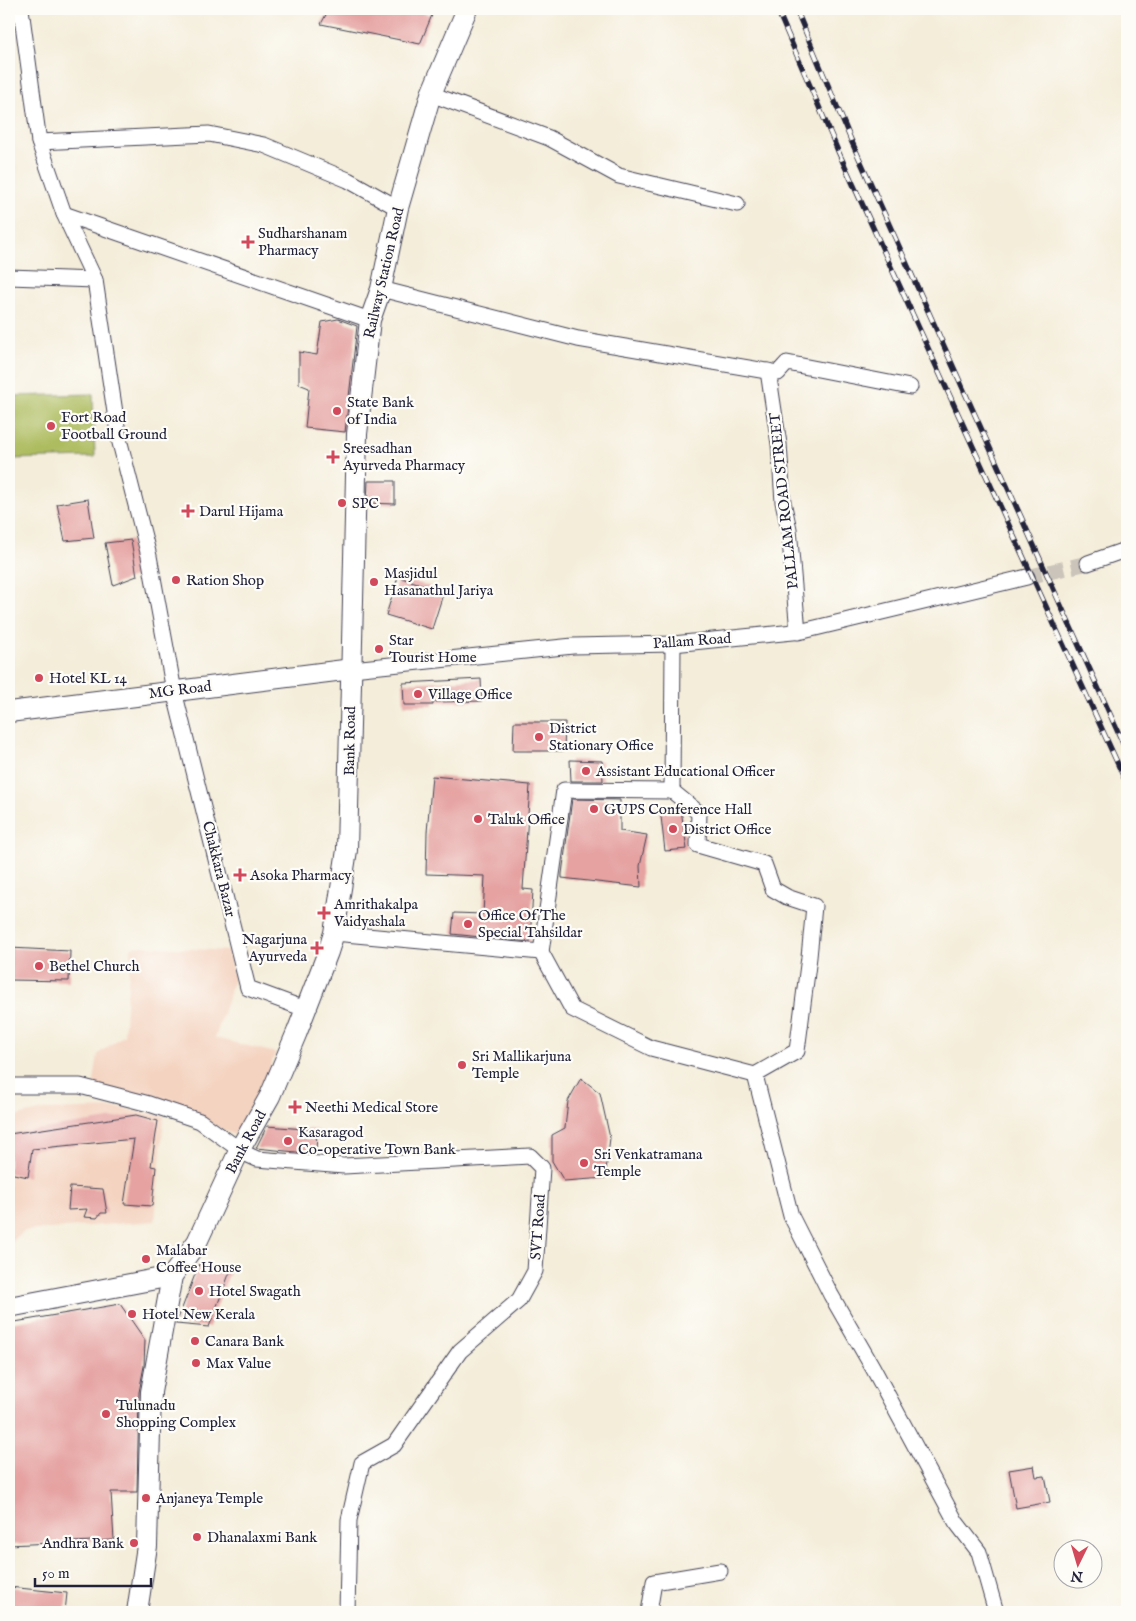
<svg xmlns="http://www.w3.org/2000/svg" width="1136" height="1621" font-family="'IM FELL English',serif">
  <rect width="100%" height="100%" fill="#fdfcf7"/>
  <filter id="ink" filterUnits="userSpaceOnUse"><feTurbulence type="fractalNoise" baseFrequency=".02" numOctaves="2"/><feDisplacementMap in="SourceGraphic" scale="10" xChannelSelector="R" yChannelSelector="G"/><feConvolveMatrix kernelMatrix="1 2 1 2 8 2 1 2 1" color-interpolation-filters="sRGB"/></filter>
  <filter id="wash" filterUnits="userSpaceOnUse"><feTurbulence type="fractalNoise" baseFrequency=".0096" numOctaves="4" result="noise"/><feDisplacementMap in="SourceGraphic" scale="20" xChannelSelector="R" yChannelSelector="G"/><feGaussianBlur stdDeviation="1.12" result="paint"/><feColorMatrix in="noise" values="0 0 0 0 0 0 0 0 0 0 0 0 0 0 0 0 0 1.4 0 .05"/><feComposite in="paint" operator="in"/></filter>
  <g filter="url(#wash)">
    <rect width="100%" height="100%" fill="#f4edda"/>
    <g fill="#f4d3c0">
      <polygon points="142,946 228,951 234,979 215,1038 276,1053 262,1083 234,1135 204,1120 93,1087 98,1054 124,1035 131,947"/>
      <polygon points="119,1108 164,1116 155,1221 24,1231 9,1243 9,1118 44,1110"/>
    </g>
    <polygon fill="#adbc5f" stroke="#686f4d" points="93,394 95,457 9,459 9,396"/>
    <g id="blocks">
      <g fill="#e5a2a1">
        <polygon points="329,9 407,9 432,15 420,44 321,24"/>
        <polygon points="338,319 357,326 345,432 305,428 309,388 299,384 299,352 317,355 322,322"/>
        <polygon points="368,481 395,481 395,504 367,503"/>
        <polygon points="88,499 94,538 65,541 57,504"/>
        <polygon points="131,540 137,576 113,585 105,543"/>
        <polygon points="398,577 444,591 432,629 386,615"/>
        <polygon points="481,679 482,701 433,702 433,705 404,705 403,683"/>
        <polygon points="514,722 565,722 564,751 513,751"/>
        <polygon points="570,760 602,761 603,781 571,781"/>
        <polygon points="432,776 530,785 523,889 533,890 530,942 452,934 454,913 483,914 485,876 426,874 427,832"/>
        <polygon points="572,799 620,800 620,831 647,835 640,866 641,887 562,878 562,874"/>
        <polygon points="660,808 678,808 681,810 687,849 665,851"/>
        <polygon points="10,948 70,951 69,981 10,980"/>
        <polygon points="581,1078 600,1093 610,1138 605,1178 564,1181 552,1161 552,1135 565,1128 568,1101"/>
        <polygon points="136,1115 158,1121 151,1166 156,1167 152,1206 124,1204 134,1139 32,1149 28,1177 9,1173 9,1134"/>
        <polygon points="267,1126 317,1130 316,1154 256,1148"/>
        <polygon points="70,1187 103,1189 107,1213 101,1213 97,1218 84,1217 87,1209 68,1210"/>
        <polygon points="199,1264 231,1269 209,1327 176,1324"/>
        <polygon points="120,1304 145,1340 144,1366 139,1392 137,1492 111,1492 114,1540 9,1545 9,1323"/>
        <polygon points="1034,1466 1036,1477 1045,1476 1050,1502 1016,1508 1009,1470"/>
        <polygon points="9,1587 67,1593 65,1612 9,1612"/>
      </g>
    </g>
  </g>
  <g filter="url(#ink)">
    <use href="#blocks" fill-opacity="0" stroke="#424053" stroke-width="1"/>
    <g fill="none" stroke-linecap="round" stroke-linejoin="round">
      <polyline stroke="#cac4ba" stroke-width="15" stroke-dasharray="15 8" stroke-linecap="butt" points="1027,577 1088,563"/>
      <defs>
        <g id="minor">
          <polyline points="21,9 39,142 64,214 95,280 119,439 149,556 174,691 248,988 305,1009"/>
          <polyline points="431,94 549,138 619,176 737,204"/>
          <polyline points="39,142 209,134 264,145 348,180 398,208"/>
          <polyline points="64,214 370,320"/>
          <polyline points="9,277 95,280"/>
          <polyline points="381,289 578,339 778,373 787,363 910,387"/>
          <polyline points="768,371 779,444 783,502 789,529 798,632"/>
          <polyline points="1088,563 1122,551 1127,547"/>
          <polyline points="352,669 573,646 673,644 803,631 1027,577"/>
          <polyline points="672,791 699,813 698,845 764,864 773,889 787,897 814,906 809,957 797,1051 755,1075"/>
          <polyline points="334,933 541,952 564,790 672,791 673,644"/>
          <polyline points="541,952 572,1009 651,1048 755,1075 791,1216 831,1295 873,1368 956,1522 979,1552 996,1612"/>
          <polyline points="9,1086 80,1086 149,1104 200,1121 244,1153 257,1159 344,1166 530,1156 542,1168 535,1271 519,1300 460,1351 394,1445 362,1463 349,1520 347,1612"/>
          <polyline points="649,1612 654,1582 720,1571"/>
        </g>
        <g id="major">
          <polyline points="9,712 352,669"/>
          <polyline points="9,1307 172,1276"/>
          <polyline points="137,1612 147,1546 151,1392 172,1276 197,1242 240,1149 270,1096 297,1032 328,952 334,933 347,850 357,434 370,320 381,289 398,208 431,94 467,9"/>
        </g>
      </defs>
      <use href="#minor" stroke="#424053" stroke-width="17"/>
      <use href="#major" stroke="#424053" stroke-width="22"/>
      <use href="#minor" stroke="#fff" stroke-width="15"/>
      <use href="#major" stroke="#fff" stroke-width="20"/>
      <defs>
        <g id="rail">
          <polyline points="777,9 838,151 1127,784"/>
          <polyline points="796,9 851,140 1127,752"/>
        </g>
      </defs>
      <use href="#rail" stroke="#22223b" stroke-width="5.5"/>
      <use href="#rail" stroke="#fdfcf7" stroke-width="4" stroke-dasharray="11" stroke-linecap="butt"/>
    </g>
  </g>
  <g fill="#d1495b" stroke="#fdfcf7" stroke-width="2">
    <path d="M245.5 234.5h5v5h5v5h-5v5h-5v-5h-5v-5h5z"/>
    <circle cx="337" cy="411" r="5"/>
    <circle cx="51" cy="426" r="5"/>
    <path d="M330.5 449.5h5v5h5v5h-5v5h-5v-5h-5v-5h5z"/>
    <circle cx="342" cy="503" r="5"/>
    <path d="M185.5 503.5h5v5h5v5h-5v5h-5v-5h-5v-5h5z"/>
    <circle cx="176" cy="580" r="5"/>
    <circle cx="374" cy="582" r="5"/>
    <circle cx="379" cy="649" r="5"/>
    <circle cx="39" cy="678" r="5"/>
    <circle cx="418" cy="694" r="5"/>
    <circle cx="539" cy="737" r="5"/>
    <circle cx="586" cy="771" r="5"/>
    <circle cx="594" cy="809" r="5"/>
    <circle cx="478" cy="819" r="5"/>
    <circle cx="673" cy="829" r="5"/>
    <path d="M237.5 867.5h5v5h5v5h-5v5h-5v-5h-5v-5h5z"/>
    <path d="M321.5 905.5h5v5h5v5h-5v5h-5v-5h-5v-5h5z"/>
    <circle cx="468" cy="924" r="5"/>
    <path d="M314.5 940.5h5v5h5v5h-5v5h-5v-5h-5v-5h5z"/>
    <circle cx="39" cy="966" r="5"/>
    <circle cx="462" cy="1065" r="5"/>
    <path d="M292.5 1099.5h5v5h5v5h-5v5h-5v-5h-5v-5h5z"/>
    <circle cx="288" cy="1141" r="5"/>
    <circle cx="584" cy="1163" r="5"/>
    <circle cx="146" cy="1259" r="5"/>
    <circle cx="199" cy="1291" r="5"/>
    <circle cx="132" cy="1314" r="5"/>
    <circle cx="195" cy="1341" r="5"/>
    <circle cx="196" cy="1363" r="5"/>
    <circle cx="106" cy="1414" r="5"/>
    <circle cx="146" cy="1498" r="5"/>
    <circle cx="197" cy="1537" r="5"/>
    <circle cx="134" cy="1543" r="5"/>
  </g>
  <g text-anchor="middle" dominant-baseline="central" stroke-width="4.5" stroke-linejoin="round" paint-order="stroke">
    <g font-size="15" fill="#22223b" stroke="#fdfcf7" text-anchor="start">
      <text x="258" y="233">Sudharshanam<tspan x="258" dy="17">Pharmacy</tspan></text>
      <text x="347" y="402">State Bank<tspan x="347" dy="17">of India</tspan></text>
      <text x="61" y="417">Fort Road<tspan x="61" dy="17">Football Ground</tspan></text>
      <text x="343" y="448">Sreesadhan<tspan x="343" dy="17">Ayurveda Pharmacy</tspan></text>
      <text x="352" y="503">SPC</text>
      <text x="199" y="511">Darul Hijama</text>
      <text x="384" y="573">Masjidul<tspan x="384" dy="17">Hasanathul Jariya</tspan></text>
      <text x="186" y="580">Ration Shop</text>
      <text x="389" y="640">Star<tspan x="389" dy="17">Tourist Home</tspan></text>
      <text x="49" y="678">Hotel KL 14</text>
      <text x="428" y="694">Village Office</text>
      <text x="549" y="728">District<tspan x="549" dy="17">Stationary Office</tspan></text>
      <text x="596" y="771">Assistant Educational Officer</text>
      <text x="604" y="809">GUPS Conference Hall</text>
      <text x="488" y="819">Taluk Office</text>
      <text x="683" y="829">District Office</text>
      <text x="250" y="875">Asoka Pharmacy</text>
      <text x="334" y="904">Amrithakalpa<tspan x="334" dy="17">Vaidyashala</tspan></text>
      <text x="478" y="915">Office Of The<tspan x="478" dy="17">Special Tahsildar</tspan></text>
      <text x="307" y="939" text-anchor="end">Nagarjuna<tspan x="307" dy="17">Ayurveda</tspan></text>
      <text x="49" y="966">Bethel Church</text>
      <text x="472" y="1056">Sri Mallikarjuna<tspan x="472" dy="17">Temple</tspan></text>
      <text x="305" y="1107">Neethi Medical Store</text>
      <text x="298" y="1132">Kasaragod<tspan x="298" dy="17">Co-operative Town Bank</tspan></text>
      <text x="594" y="1154">Sri Venkatramana<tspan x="594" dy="17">Temple</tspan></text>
      <text x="156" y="1250">Malabar<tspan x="156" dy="17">Coffee House</tspan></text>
      <text x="209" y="1291">Hotel Swagath</text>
      <text x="142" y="1314">Hotel New Kerala</text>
      <text x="205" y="1341">Canara Bank</text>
      <text x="206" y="1363">Max Value</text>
      <text x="116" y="1405">Tulunadu<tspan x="116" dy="17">Shopping Complex</tspan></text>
      <text x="156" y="1498">Anjaneya Temple</text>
      <text x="207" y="1537">Dhanalaxmi Bank</text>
      <text x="124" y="1543" text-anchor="end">Andhra Bank</text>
    </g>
    <g font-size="15" fill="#22223b" stroke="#fdfcf7">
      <text transform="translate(384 273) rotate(-77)">Railway Station Road</text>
      <text transform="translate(784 501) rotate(-96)">PALLAM ROAD STREET</text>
      <text transform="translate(692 641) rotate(-4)">Pallam Road</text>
      <text transform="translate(180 690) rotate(-7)">MG Road</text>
      <text transform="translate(350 741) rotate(-89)">Bank Road</text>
      <text transform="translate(219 869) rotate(76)">Chakkara Bazar</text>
      <text transform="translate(246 1142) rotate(-62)">Bank Road</text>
      <text transform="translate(538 1227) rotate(-86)">SVT Road</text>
    </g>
  </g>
  <rect width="1136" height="1621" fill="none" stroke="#fdfcf7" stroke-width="30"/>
  <g transform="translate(1078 1564) rotate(185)"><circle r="24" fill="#fdfcf7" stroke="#a5a5ac"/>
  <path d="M0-4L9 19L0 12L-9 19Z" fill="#d1495b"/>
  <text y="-8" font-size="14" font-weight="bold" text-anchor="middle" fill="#22223b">N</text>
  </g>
  <path d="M35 1578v8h116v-8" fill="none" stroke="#22223b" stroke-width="2.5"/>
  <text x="42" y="1578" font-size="15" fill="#22223b" stroke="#fdfcf7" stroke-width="4" paint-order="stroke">50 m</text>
</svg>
